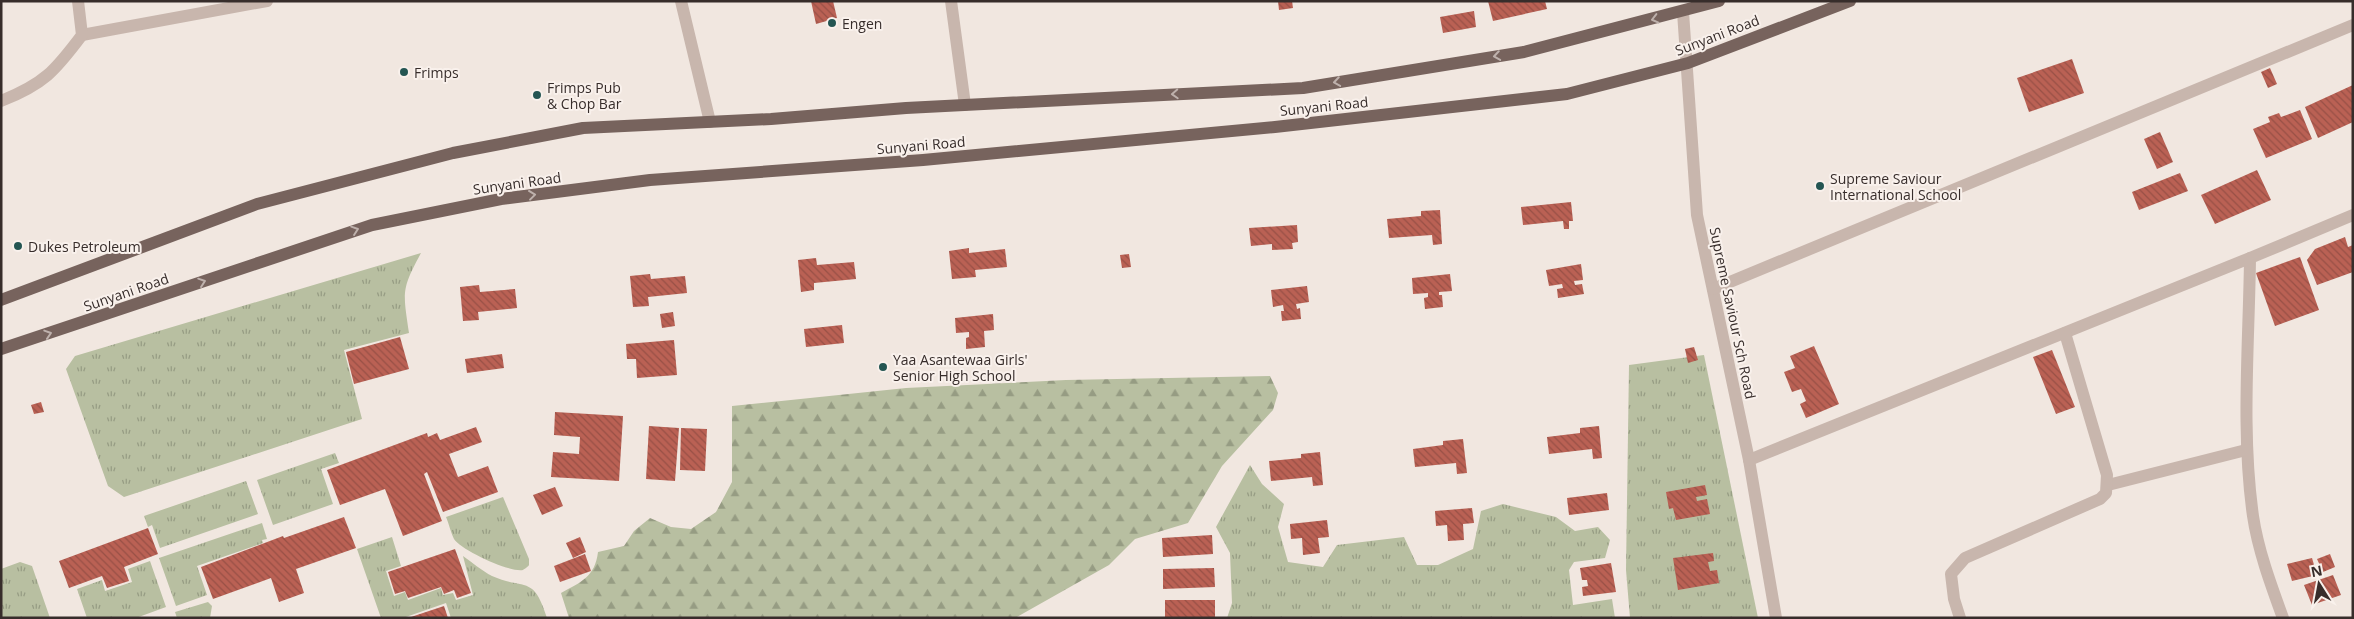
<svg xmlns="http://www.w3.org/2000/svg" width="2354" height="619" font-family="'Open Sans',sans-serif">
  <defs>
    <pattern id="grass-tufts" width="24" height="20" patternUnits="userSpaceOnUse" patternTransform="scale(1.25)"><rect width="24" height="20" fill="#b8bfa1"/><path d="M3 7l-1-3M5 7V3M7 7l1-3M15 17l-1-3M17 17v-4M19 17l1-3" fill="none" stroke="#969c83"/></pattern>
    <pattern id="forest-firs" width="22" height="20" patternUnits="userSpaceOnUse" patternTransform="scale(1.25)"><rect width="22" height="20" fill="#b8bfa1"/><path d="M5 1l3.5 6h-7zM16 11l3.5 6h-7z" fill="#969c83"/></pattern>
    <pattern id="building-back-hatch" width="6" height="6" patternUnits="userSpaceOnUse" patternTransform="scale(1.25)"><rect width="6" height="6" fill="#ba6154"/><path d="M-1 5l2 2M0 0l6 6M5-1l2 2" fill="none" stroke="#985046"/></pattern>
  </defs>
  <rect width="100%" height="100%" fill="#f1e7e0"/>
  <g fill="url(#grass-tufts)">
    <path d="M421,253c-20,37 -18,39 -12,80l-65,17 18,69 -238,78 -16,-11 -42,-117 9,-13z"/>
    <polygon points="1704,355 1758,618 1630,618 1626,570 1629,365"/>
    <polygon points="335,453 339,463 321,469 333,504 273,525 257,480"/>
    <polygon points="1250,465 1262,484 1284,504 1278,527 1288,562 1323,567 1337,545 1404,537 1417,565 1438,565 1473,549 1481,511 1503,504 1556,517 1575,531 1598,527 1610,540 1605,558 1574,562 1569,570 1573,605 1612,599 1615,618 1227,618 1232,603 1230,553 1216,527"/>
    <polygon points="246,481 258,514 160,548 152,525 148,527 144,516"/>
    <path d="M503,497l26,62v6c0,1 -6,5 -6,5 -13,3 -62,-20 -69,-31 -3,-6 -5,-15 -8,-22z"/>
    <polygon points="262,523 267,539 262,540 263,543 197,566 207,595 176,606 159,558"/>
    <path d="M392,537l9,29 -15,5 8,25 11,-4 3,8 33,-12 2,7 10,-2 3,7 17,-5 -10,-39c9,6 19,15 29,20 34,15 41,-2 55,42h-96l-5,-15 -43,15h-22l-24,-69z"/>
    <polygon points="150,561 166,607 136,618 87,618 77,589 102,580 105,591 132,582 128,569"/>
    <polygon points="20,562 32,566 50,618 1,618 1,569"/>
    <polygon points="208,602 212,606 210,618 177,618 175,612"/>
  </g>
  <path fill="url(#forest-firs)" d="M1270,376l8,17 -5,17 -51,56 -34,57 -53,16 -26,26 -94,53h-446l-8,-25c20,-11 34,-16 37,-41l26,-6 10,-15 16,-13 21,9 20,2 25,-17 16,-30v-76l174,-18 160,-8z"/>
  <g fill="url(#building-back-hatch)">
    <polygon points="811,1 833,1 837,18 816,24"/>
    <polygon points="1278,1 1292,1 1293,8 1279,10"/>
    <polygon points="1488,1 1545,1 1547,9 1493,21"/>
    <polygon points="1474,11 1476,27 1443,33 1440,17"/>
    <polygon points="2072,59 2084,93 2029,112 2017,78"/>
    <polygon points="2270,68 2277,84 2268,88 2261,72"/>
    <polygon points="2353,85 2353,122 2318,138 2305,107"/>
    <polygon points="2300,110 2312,139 2266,158 2253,129 2270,122 2268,117 2279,113 2281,117"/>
    <polygon points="2160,132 2173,162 2157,169 2144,139"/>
    <polygon points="2257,170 2271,200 2215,224 2201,195"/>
    <polygon points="2180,173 2188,191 2139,210 2132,192"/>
    <polygon points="1571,202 1573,221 1569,221 1569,229 1564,229 1563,221 1523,225 1521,207"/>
    <polygon points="1440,210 1442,244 1433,245 1432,235 1389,238 1387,219 1421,216 1421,211"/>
    <polygon points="1297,225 1298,242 1292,243 1293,249 1272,250 1272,244 1251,246 1249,228"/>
    <polygon points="2345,237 2348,247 2353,245 2353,272 2317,285 2307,260 2315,249"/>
    <polygon points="969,248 969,253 1005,249 1007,267 975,270 976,277 952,279 949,251"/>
    <polygon points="1129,254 1131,267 1122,268 1120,255"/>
    <polygon points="2300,257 2319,310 2275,326 2256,273"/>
    <polygon points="816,258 817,265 854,262 856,279 814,283 814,290 801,292 798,260"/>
    <polygon points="1581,264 1583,280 1574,281 1575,285 1582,284 1584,294 1558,298 1557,289 1563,288 1562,284 1549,286 1546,270"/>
    <polygon points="650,274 651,279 685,276 687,293 648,297 649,306 633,307 630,276"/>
    <polygon points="1450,274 1452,291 1439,292 1439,295 1442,295 1443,307 1425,309 1424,298 1428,297 1428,293 1413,294 1412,278"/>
    <polygon points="479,285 480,292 515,289 517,308 478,312 479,320 463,321 460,287"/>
    <polygon points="1307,286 1309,302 1296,304 1297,309 1300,308 1301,319 1282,321 1281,311 1284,311 1283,305 1273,307 1271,290"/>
    <polygon points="673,312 675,326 662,328 660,314"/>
    <polygon points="993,314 994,330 984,331 985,347 966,349 966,338 969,337 969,332 956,333 955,318"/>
    <polygon points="842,325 844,343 806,347 804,329"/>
    <polygon points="400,337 409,369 354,384 346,352"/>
    <polygon points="674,340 677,375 637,378 636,359 627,359 626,344"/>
    <polygon points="1814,346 1839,404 1806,418 1800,404 1806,401 1801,389 1792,392 1784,372 1795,368 1790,356"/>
    <polygon points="1694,347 1698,360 1688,363 1685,349"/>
    <polygon points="2052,350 2075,407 2056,414 2033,357"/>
    <polygon points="502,354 504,368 467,373 465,359"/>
    <polygon points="41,402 44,412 34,414 31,405"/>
    <polygon points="555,412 623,416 619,481 551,477 553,452 579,454 580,437 554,435"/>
    <polygon points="649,426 679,428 675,481 646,479"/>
    <polygon points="1599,426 1602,458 1593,459 1592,449 1549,454 1547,437 1580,433 1580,428"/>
    <polygon points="476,427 482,442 449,454 458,477 488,466 498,492 443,512 427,472 424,474 442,521 403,536 385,489 340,505 327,470 427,433 428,437 437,433 440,440"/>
    <polygon points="681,428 707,429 705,471 680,470"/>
    <polygon points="1463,439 1467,473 1457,474 1456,463 1415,467 1413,449 1443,445 1443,441"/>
    <polygon points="1320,452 1323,485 1313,486 1312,477 1271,481 1269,461 1301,458 1301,454"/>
    <polygon points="1705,485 1707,495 1696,497 1697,501 1707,499 1710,514 1676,520 1673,508 1669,509 1666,492"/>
    <polygon points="555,487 563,506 542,515 533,495"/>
    <polygon points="1607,493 1609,510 1569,515 1567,498"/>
    <polygon points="1472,508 1474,523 1463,524 1464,540 1448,541 1447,525 1436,526 1435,511"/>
    <polygon points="344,517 356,548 296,569 304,593 279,602 271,578 213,599 201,567 283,536 284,538"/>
    <polygon points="1327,520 1329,537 1318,538 1320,553 1303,555 1302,538 1291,539 1290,524"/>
    <polygon points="148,528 158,554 124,567 129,581 107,588 102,576 69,588 59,561"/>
    <polygon points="1212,535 1213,554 1163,557 1162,538"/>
    <polygon points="580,537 586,552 573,558 566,543"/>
    <polygon points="455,549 471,593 457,598 454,590 444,594 441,587 408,598 405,591 395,594 388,572"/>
    <polygon points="1713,553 1714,561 1708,562 1710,571 1717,570 1719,583 1678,590 1673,558"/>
    <polygon points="585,554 591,571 560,582 554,566"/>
    <polygon points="2330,554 2335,567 2323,572 2317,559"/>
    <polygon points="2312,558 2317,575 2292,581 2287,564"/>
    <polygon points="1611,563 1616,592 1583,596 1582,587 1588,586 1587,580 1582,580 1580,568"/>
    <polygon points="1214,568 1215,587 1163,589 1163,569"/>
    <polygon points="2333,575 2341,595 2312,605 2304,585"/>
    <rect x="1165" y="600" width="50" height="18"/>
    <polygon points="444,606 448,618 411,618 411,617"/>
  </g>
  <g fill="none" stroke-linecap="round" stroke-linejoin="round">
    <g stroke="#c8b6ad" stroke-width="12">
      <polyline points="681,1 710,122"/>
      <polyline points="951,1 965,105"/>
      <polyline points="1683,12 1697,215 1749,460 1776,618"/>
      <polyline points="82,35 267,1"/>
      <path d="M1,101c43,-17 54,-30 81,-66l-4,-34"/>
      <path d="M2250,258c-1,86 -9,173 3,258 5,34 18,69 30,102"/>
      <polyline points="1713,289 2353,25"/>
      <polyline points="1749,460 2250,258 2353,215"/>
      <polyline points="2108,485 2246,450"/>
      <polyline points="1960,618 1954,599 1951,574 1965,558 2100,499 2106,493 2107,475 2065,333"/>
    </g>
    <g stroke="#77635d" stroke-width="12">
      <polyline points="1,300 257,204 453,153 583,128 771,119 906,108 1303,88 1524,52 1719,1"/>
      <polyline points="1,349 372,225 501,199 650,180 923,160 1275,127 1567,94 1688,63 1850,1"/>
    </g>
  </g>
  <defs><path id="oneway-chevron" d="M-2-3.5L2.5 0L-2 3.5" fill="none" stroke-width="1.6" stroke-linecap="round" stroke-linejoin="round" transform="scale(1.25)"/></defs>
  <g stroke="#beb1ac">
    <use href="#oneway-chevron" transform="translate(1655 19) rotate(166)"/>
    <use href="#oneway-chevron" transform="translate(1497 56) rotate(171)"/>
    <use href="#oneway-chevron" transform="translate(1337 82) rotate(171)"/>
    <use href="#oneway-chevron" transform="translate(1175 94) rotate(177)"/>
    <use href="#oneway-chevron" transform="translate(532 195) rotate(-7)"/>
    <use href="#oneway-chevron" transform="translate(355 230) rotate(-19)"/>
    <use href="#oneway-chevron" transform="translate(202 282) rotate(-19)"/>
    <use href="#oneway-chevron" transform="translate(48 334) rotate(-18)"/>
  </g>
  <g fill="#245552" stroke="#f9f1ec" stroke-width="2">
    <circle cx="832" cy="23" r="5"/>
    <circle cx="404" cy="72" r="5"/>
    <circle cx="537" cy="95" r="5"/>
    <circle cx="1820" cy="186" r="5"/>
    <circle cx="18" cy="246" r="5"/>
    <circle cx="883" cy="367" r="5"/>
  </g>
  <g text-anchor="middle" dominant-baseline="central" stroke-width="4" stroke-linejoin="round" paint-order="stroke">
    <g font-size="14" fill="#372d2b" stroke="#f9f1ec" text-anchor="start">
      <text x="842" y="23">Engen</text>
      <text x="414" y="72">Frimps</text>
      <text x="547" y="87">Frimps Pub<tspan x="547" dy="16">&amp; Chop Bar</tspan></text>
      <text x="1830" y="178">Supreme Saviour<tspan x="1830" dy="16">International School</tspan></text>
      <text x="28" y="246">Dukes Petroleum</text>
      <text x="893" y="359">Yaa Asantewaa Girls'<tspan x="893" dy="16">Senior High School</tspan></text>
    </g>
    <g font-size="14" fill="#372d2b" stroke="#f9f1ec">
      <text transform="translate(1717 35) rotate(-21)">Sunyani Road</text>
      <text transform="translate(1324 106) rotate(-6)">Sunyani Road</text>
      <text transform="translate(921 145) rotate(-5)">Sunyani Road</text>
      <text transform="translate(517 183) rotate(-8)">Sunyani Road</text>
      <text transform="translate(126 292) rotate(-19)">Sunyani Road</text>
      <text transform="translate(1733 313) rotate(78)">Supreme Saviour Sch Road</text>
    </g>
  </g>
  <rect width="2354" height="619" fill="none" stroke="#372d2b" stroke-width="5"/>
  <g transform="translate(2319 584) rotate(349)" stroke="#f9f1ec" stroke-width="4" paint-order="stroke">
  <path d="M0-4L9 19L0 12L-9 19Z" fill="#372d2b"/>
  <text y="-8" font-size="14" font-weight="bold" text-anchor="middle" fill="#372d2b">N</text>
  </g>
</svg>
